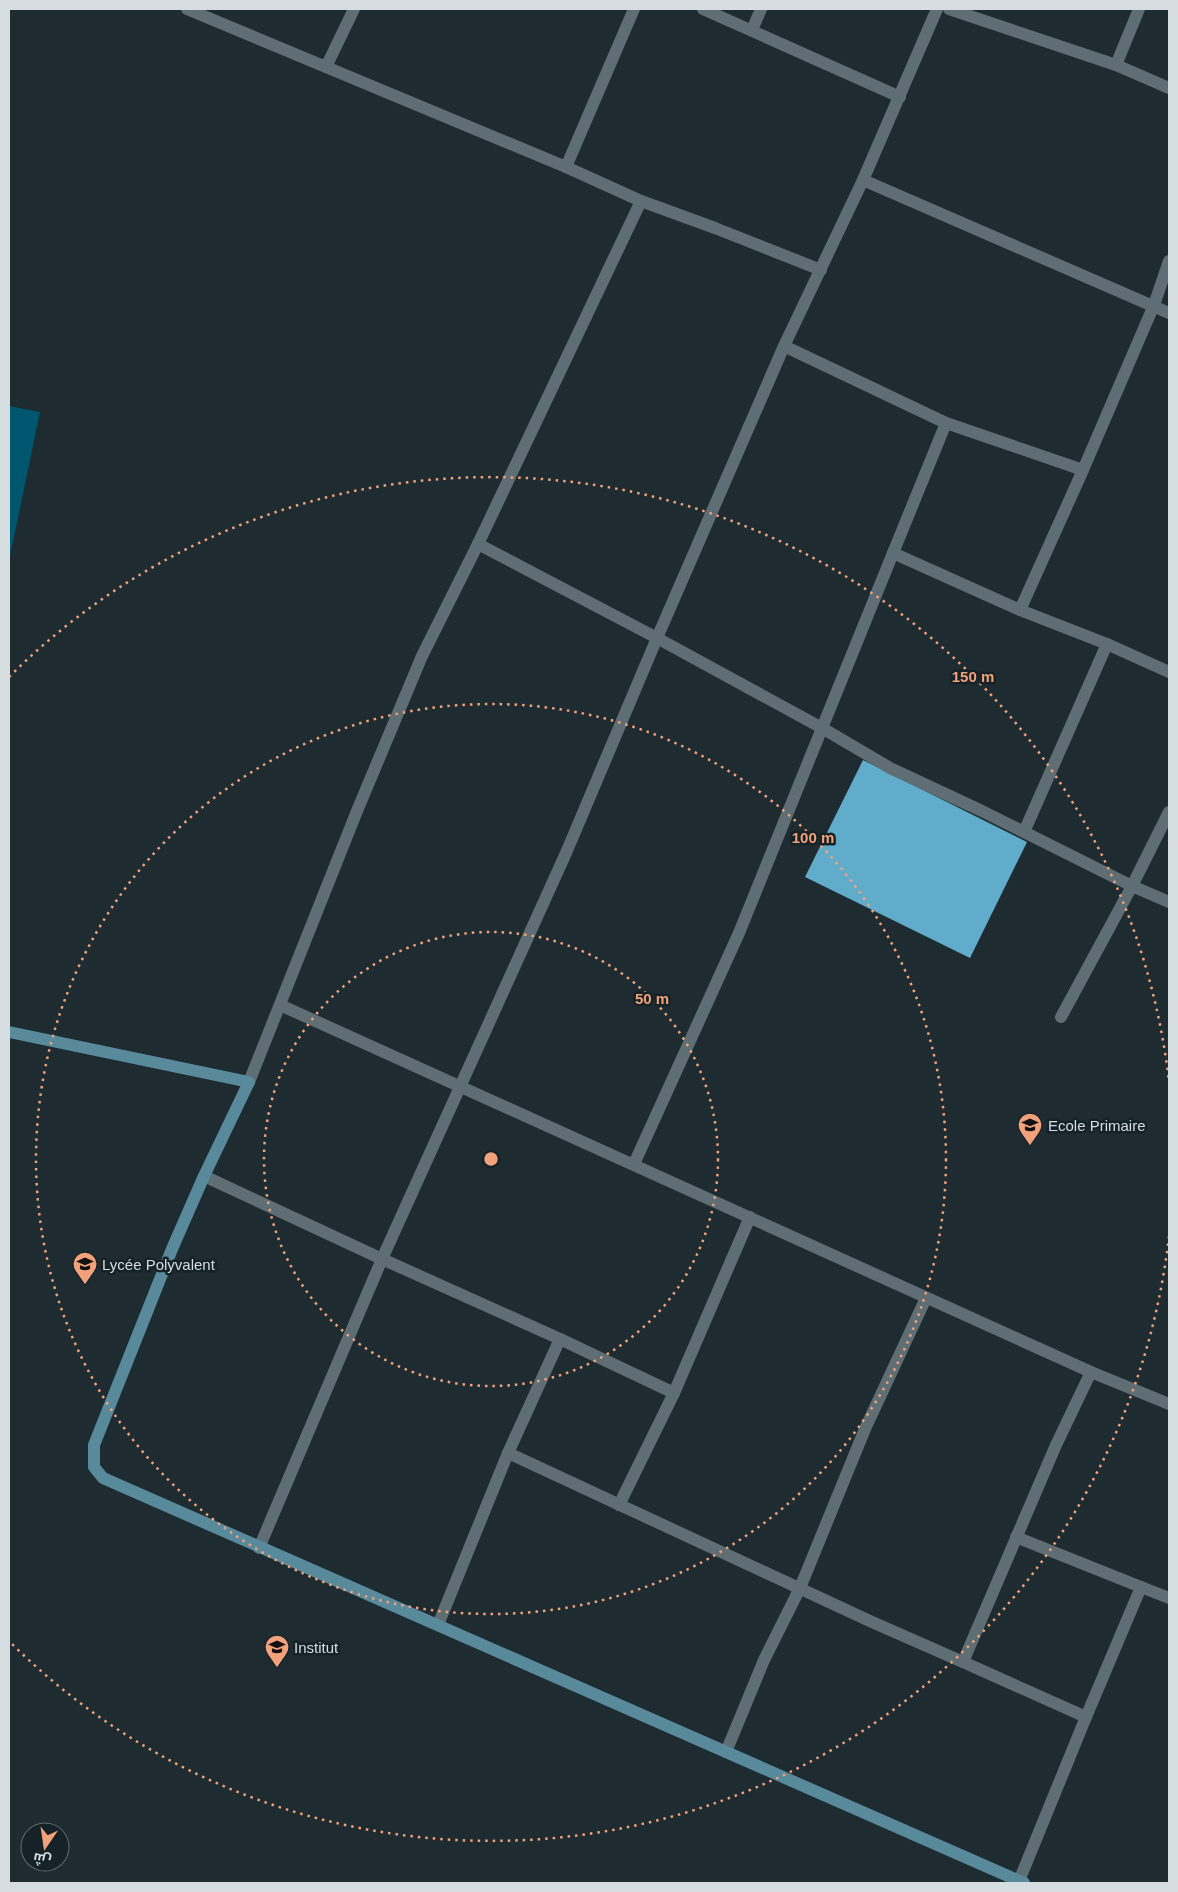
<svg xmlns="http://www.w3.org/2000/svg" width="1178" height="1892" font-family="Arial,Cairo,sans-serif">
  <rect width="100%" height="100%" fill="#1e2b31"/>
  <polygon fill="#00556f" points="9,406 40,412 9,561"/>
  <polygon fill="#62accb" points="863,760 1027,842 970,958 805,877"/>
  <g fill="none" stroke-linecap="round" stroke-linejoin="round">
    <g stroke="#5f6e74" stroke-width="12">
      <polyline points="187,9 566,167 641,201 715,228 821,270"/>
      <polyline points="703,9 900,97"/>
      <polyline points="949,9 1116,65 1169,88"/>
      <polyline points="752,30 761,9"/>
      <polyline points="1116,65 1139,9"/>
      <polyline points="326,67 354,9"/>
      <polyline points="566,167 634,9"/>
      <polyline points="863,180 1169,313"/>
      <polyline points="784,346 946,423 1083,470 1154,305 1169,261"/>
      <polyline points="946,423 893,553 1020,610 1083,470"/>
      <polyline points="478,544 657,638 822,728 890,768 982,811 1132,886 1169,902"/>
      <polyline points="1020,610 1107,644 1169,672"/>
      <polyline points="1024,832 1107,644"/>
      <polyline points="280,1005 1091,1372 1169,1404"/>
      <polyline points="1061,1017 1132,886 1169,812"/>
      <polyline points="249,1082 357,811 422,656 478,544 641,201"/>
      <polyline points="634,1164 739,933 893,553"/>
      <polyline points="204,1176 382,1259 560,1339 508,1453"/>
      <polyline points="560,1339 674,1393 750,1217"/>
      <polyline points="619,1505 674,1393"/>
      <polyline points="1016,1537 1141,1587"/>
      <polyline points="259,1548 382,1259 566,853 657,638 784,346 863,180 937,9"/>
      <polyline points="438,1625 508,1453 872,1622 963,1662 1056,1445 1091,1372"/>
      <polyline points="963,1662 1086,1717 1019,1881"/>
      <polyline points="1086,1717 1141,1587 1169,1598"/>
      <polyline points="726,1752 764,1660 800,1588 865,1429 926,1298"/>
    </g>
    <polyline stroke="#598a9c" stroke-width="12" points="9,1032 249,1082 204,1176 172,1249 94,1445 94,1467 103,1478 1024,1883"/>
  </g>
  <g fill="none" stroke="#f1a27b" stroke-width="2.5" stroke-dasharray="2.5 5">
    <circle cx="491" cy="1159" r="227"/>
    <circle cx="491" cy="1159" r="455"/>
    <path d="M1169 1236A682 682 0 0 1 9 1641M9 677A682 682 0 0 1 1169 1082"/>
  </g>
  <defs>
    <symbol id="school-pin" viewBox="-11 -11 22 30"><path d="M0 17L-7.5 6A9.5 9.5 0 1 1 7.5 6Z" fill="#f1a27b" stroke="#152227"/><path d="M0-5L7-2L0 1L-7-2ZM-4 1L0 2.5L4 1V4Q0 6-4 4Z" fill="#111"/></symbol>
    <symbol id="university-pin" viewBox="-11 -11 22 30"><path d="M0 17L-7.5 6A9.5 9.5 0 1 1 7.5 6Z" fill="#f1a27b" stroke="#152227"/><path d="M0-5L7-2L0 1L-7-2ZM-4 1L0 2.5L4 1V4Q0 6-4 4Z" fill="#111"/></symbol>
  </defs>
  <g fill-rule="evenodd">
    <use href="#school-pin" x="1016" y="1111" width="28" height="38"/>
    <use href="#school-pin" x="71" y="1250" width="28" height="38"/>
    <use href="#university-pin" x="263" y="1633" width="28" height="38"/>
  </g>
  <g text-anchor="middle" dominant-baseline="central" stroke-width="5" stroke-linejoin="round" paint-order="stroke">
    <g font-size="15" fill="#d5dde1" stroke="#152227" text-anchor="start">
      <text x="1048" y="1125">Ecole Primaire</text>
      <text x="102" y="1264">Lycée Polyvalent</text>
      <text x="294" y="1647">Institut</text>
    </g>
  </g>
  <circle cx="491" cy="1159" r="8" fill="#f1a27b" stroke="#152227" stroke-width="2.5"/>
  <g font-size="15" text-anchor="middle" font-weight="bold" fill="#f1a27b" stroke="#152227" stroke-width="5" stroke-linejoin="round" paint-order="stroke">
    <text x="973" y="682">150 m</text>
    <text x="813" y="843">100 m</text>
    <text x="652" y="1004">50 m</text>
  </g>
  <rect width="1178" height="1892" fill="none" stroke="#d5dde1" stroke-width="20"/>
  <g transform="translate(45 1847) rotate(193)"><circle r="24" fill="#152227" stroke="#626d71"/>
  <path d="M0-4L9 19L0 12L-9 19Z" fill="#f1a27b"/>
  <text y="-8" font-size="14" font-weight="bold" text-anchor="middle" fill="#d5dde1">ش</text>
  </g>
</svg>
